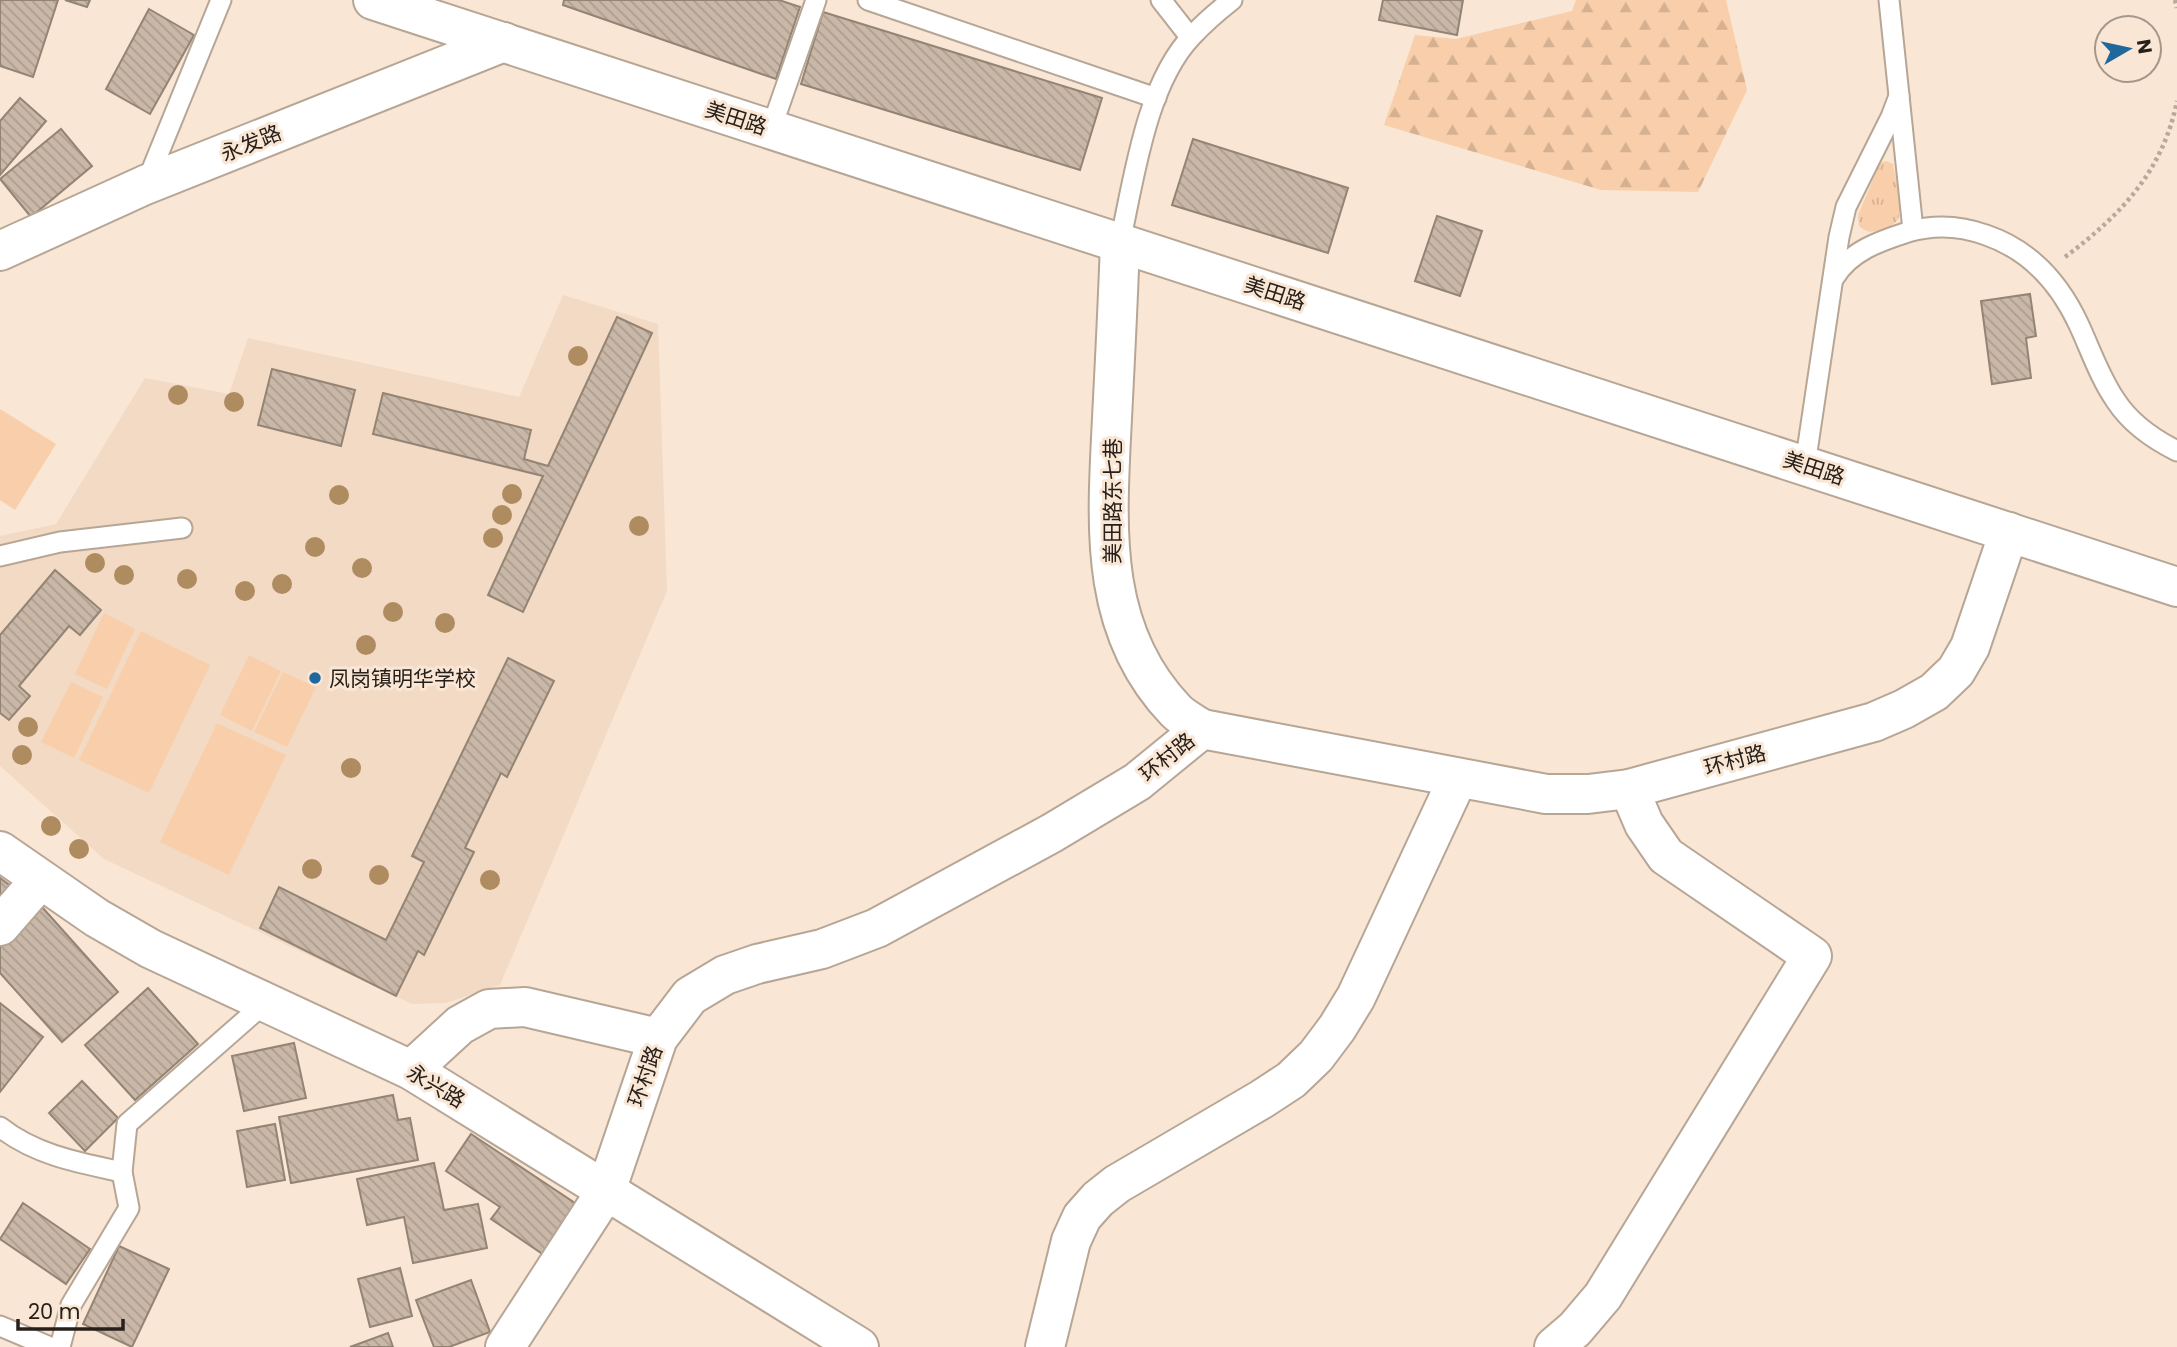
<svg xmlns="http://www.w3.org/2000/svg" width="2177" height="1347" font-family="Poppins,'Noto Sans SC',sans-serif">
  <defs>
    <pattern id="grass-tufts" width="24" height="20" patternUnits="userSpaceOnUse" patternTransform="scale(1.75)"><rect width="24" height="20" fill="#f8cfaa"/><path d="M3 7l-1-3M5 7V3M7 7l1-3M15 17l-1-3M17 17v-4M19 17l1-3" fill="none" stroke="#d5b192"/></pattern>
    <pattern id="forest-firs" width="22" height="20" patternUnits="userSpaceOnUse" patternTransform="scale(1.75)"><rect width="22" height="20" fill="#f8cfaa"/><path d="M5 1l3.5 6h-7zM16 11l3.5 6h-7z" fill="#d5b192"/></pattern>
    <pattern id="building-back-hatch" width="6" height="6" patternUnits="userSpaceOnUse" patternTransform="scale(1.75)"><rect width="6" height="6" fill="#c9b7a7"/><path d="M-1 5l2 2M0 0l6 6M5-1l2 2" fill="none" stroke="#ad9d8f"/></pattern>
  </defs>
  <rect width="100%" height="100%" fill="#f9e6d5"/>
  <polygon fill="#f3dac4" points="563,295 658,324 667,591 500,985 446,1003 412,1004 104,859 0,766 0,567 3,566 0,553 0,536 56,524 145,378 229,394 248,338 519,397"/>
  <path fill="url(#grass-tufts)" d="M1886,161l7,3c2,12 11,46 5,55 -4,7 -13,9 -19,11 -9,3 -13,2 -20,-4l-1,-11 22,-52z"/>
  <polygon fill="url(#forest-firs)" points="1576,0 1726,0 1747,90 1698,192 1601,190 1384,125 1415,35 1456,39 1572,11"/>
  <g fill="#f8cfaa">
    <polygon points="0,409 56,444 15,510 0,500"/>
    <polygon points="104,613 135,629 107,689 75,674"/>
    <polygon points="141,631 210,665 149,793 79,760"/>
    <polygon points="249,655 281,671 252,731 220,715"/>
    <polygon points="283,672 316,687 287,747 254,732"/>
    <polygon points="71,682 103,697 74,758 41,742"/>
    <polygon points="217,723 286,755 229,875 160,842"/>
  </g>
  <g fill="url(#building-back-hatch)" stroke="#948474" stroke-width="2">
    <polygon points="0,0 58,0 33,77 0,66"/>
    <polygon points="65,0 90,0 87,7"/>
    <polygon points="564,0 779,0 800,7 776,79 563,5"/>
    <polygon points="1383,0 1463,0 1457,35 1379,20"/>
    <polygon points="149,9 194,35 150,114 106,89"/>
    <polygon points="823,12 1102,98 1080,170 801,84"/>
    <polygon points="20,98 46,121 0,175 0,121"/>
    <polygon points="61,129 92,166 31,217 0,179"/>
    <polygon points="1193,139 1348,188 1328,253 1172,205"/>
    <polygon points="1437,216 1482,231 1460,296 1415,281"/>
    <polygon points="2030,294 2036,336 2026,338 2031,378 1992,384 1981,301"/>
    <polygon points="617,317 652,333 523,612 488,595 543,476 373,434 383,393 531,430 524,459 548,466"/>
    <polygon points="272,369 355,390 341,446 258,425"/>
    <polygon points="55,570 101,610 80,635 69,626 19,686 30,696 9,720 0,713 0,635"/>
    <polygon points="508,658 554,681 507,777 501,773 465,848 474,852 424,955 418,951 396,996 260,928 279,887 386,940 424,862 412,856"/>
    <polygon points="0,878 12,887 0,903"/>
    <polygon points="42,907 118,992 62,1042 0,973 0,944"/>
    <polygon points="148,988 198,1044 135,1100 85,1045"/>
    <polygon points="0,1003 43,1037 0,1092"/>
    <polygon points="294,1043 306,1098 244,1111 232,1056"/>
    <polygon points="82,1081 118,1118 85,1151 49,1113"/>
    <polygon points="393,1095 398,1120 410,1118 418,1160 291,1183 279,1117"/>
    <polygon points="275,1124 285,1180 247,1187 237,1131"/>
    <polygon points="471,1134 581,1207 547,1257 491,1219 500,1207 446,1171"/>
    <polygon points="434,1163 444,1210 478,1204 487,1248 413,1263 404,1217 367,1225 357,1179"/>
    <polygon points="23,1203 90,1249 66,1284 0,1239"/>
    <polygon points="119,1246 169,1269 132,1347 83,1324"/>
    <polygon points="400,1268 412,1316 370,1327 358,1279"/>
    <polygon points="471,1280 490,1332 449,1347 434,1347 416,1300"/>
    <polygon points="388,1333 393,1347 350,1347"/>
  </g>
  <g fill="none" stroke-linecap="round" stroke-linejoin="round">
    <defs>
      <g id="lane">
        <polyline points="868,0 1156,98"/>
        <polyline points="1161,0 1190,37"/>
        <polyline points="1889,0 1913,230"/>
        <polyline points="771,129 816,0"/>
        <polyline points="146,184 221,0"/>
        <path d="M1120,242c14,-63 26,-158 72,-206 12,-13 26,-25 40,-36"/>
        <path d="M1834,278c16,-27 46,-37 74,-46 27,-8 53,-6 78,3 44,15 74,49 93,90 12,26 21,53 37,76 15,23 37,38 61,50"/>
        <polyline points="1805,465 1839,237 1846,207 1891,117 1899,96"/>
        <polyline points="0,556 60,542 182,528"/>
        <path d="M0,1127c35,28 80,36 122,45"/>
        <polyline points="0,1326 50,1347"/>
        <polyline points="60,1347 71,1305 129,1208 122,1172 127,1124 266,1002"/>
      </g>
      <g id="street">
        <path d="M1120,242c-2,59 -5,118 -8,176 -5,105 -15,211 64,293 7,7 17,12 26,18"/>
        <polyline points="0,251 145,185 504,42"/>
        <polyline points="0,851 97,918 151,949 411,1070 859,1347"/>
        <polyline points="0,926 40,880"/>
        <polyline points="411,1070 460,1025 489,1009 525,1007 658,1038"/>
        <polyline points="505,1347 606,1191 658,1038 690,996 725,975 757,964 822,949 877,928 1052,833 1137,782 1202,729 1546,794 1588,794 1629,789 1874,722 1904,709 1934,692 1956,671 1970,647 2009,532"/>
        <polyline points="1045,1347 1071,1241 1082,1217 1098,1199 1117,1184 1262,1099 1291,1080 1316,1056 1337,1028 1356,997 1458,778"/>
        <polyline points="1554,1347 1575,1329 1603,1296 1812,956 1666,856 1644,824 1629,789"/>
      </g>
      <polyline id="secondary" points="373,0 2177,587"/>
    </defs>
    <use href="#lane" stroke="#b7a695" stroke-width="23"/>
    <use href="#street" stroke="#b7a695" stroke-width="42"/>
    <use href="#secondary" stroke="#b7a695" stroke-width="42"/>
    <g stroke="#b8a99b" stroke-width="4.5" stroke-dasharray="3.5 3.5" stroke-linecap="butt">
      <polyline points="2175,0 2177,8"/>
      <path d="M2065,257c56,-42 98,-86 112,-156"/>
    </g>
    <use href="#lane" stroke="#fff" stroke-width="19"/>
    <use href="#street" stroke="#fff" stroke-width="38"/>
    <use href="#secondary" stroke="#fff" stroke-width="38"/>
  </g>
  <g fill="#af8c60">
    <circle cx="578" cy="356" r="10"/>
    <circle cx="178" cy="395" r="10"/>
    <circle cx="234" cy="402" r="10"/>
    <circle cx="512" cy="494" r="10"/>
    <circle cx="339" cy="495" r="10"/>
    <circle cx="502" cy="515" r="10"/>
    <circle cx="639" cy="526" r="10"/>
    <circle cx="493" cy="538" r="10"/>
    <circle cx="315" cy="547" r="10"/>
    <circle cx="95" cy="563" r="10"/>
    <circle cx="362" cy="568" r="10"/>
    <circle cx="124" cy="575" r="10"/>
    <circle cx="187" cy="579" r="10"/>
    <circle cx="282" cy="584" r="10"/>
    <circle cx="245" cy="591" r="10"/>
    <circle cx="393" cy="612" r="10"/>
    <circle cx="445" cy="623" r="10"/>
    <circle cx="366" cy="645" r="10"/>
    <circle cx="363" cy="679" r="10"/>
    <circle cx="28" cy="727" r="10"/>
    <circle cx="22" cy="755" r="10"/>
    <circle cx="351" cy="768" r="10"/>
    <circle cx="51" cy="826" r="10"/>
    <circle cx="79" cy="849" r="10"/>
    <circle cx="312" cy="869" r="10"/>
    <circle cx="379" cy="875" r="10"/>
    <circle cx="490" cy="880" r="10"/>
  </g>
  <circle fill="#20689c" stroke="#f9e6d5" stroke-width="2.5" cx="315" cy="678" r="7"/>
  <g text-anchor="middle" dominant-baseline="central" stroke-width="6" stroke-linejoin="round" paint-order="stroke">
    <g font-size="21" fill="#27201a" stroke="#f9e6d5">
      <text transform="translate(736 118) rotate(18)">美田路</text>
      <text transform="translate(251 143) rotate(-22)">永发路</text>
      <text transform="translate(1275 293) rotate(18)">美田路</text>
      <text transform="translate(1814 468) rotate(18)">美田路</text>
      <text transform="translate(1112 501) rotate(-90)">美田路东七巷</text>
      <text transform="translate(1167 757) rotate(-39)">环村路</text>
      <text transform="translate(1735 760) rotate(-15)">环村路</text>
      <text transform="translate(645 1076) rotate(-71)">环村路</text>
      <text transform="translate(436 1086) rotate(31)">永兴路</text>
    </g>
    <g font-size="21" fill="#27201a" stroke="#f9e6d5" text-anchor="start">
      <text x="329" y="678">凤岗镇明华学校</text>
    </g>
  </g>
  <g transform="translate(2128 49) rotate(81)"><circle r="33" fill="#f9e6d5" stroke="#a5978a" stroke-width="2"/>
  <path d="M0-5L12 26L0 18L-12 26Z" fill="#20689c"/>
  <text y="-10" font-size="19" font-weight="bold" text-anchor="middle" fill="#27201a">N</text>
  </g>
  <path d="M18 1319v10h105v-10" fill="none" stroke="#27201a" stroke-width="3.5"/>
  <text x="28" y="1319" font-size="21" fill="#27201a" stroke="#f9e6d5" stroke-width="5" paint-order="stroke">20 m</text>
</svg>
